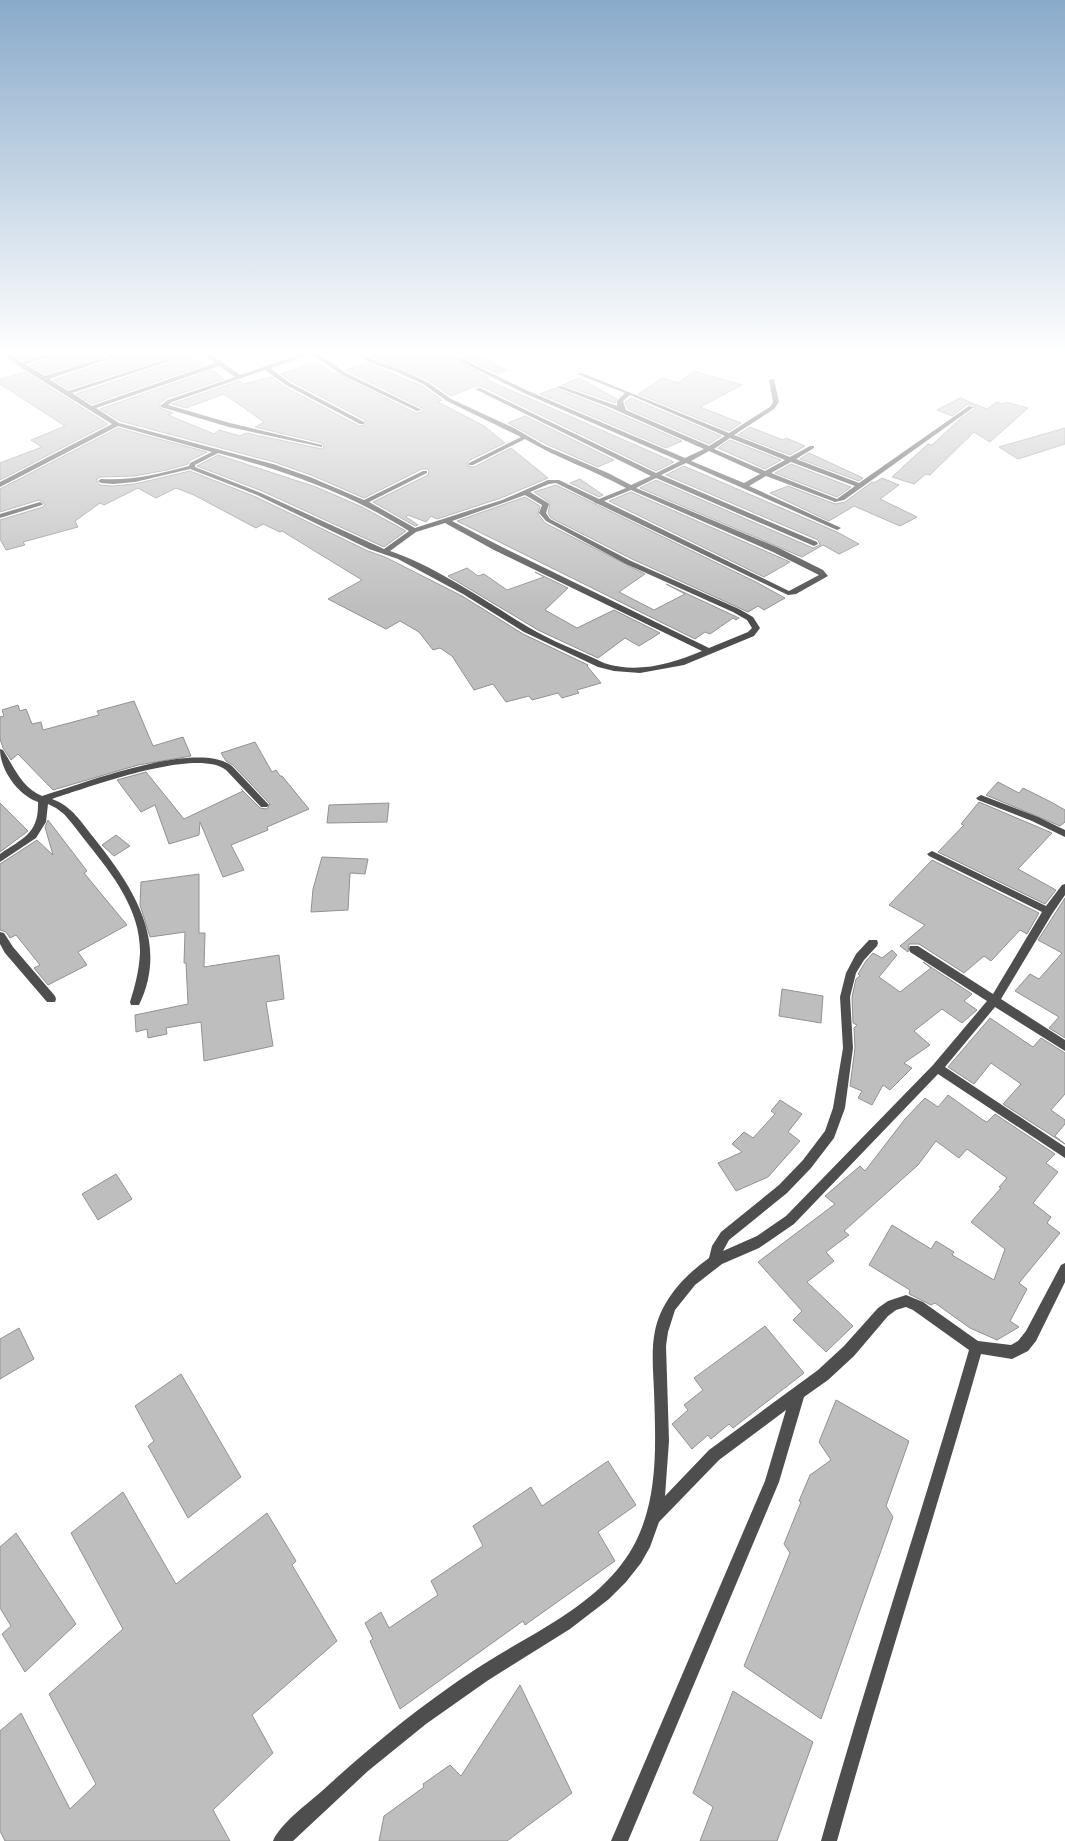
<svg xmlns="http://www.w3.org/2000/svg" width="1065" height="1841" font-family="Barlow,sans-serif">
  <rect width="100%" height="100%" fill="#fff"/>
  <g fill="#bebebe" stroke="#929292">
    <polygon points="8,352 50,352 21,360"/>
    <polygon points="66,352 116,352 45,374 30,365 64,355"/>
    <polygon points="131,352 184,352 68,389 53,380 130,354"/>
    <polygon points="364,352 439,352 489,378 485,379 674,462 656,471 481,386 473,387 451,396 428,380 378,360"/>
    <polygon points="452,352 470,352 507,370 498,374"/>
    <polygon points="191,356 204,365 92,404 76,394"/>
    <polygon points="315,362 333,373 335,373 416,413 422,412 424,409 345,370 367,363 422,386 442,400 438,402 484,426 505,443 468,461 468,466 474,467 511,448 548,478 501,498 437,519 431,516 426,522 408,515 406,517 418,525 415,526 373,502 428,475 429,471 427,469 422,469 364,498 311,475 274,462 120,421 100,409 212,370 224,379 167,398 160,403 160,408 173,413 168,415 214,434 219,430 240,436 246,433 322,449 324,447 322,443 255,427 264,422 224,394 186,408 172,404 239,381 244,384 271,377 285,387 359,426 365,425 365,420 291,381 281,374"/>
    <polygon points="694,371 742,385 700,407 741,423 729,431 638,394 663,378 678,383"/>
    <polygon points="25,372 108,424 0,480 0,463 42,447 31,440 65,426 0,384 0,379"/>
    <polygon points="579,378 617,399 615,403 563,385"/>
    <polygon points="555,388 608,409 682,441 666,448 540,394"/>
    <polygon points="631,398 721,436 709,444 628,409 625,402"/>
    <polygon points="960,398 987,409 997,402 1003,404 1006,402 1028,408 990,442 974,432 930,475 926,474 914,484 892,477 928,444 932,445 960,419 975,409 974,405 968,404 952,416 937,410"/>
    <polygon points="525,416 614,460 598,467 546,444 508,423"/>
    <polygon points="750,427 783,440 786,438 805,446 790,455 738,435"/>
    <polygon points="118,428 207,452 189,461 188,464 167,470 134,476 100,477 96,480 100,485 113,486 135,484 190,471 256,497 368,551 385,557 462,596 523,634 588,665 587,666 601,683 577,690 579,693 562,698 558,693 532,700 529,696 506,702 493,684 474,690 452,656 440,648 433,650 419,632 400,621 386,629 328,599 362,580 282,531 280,532 263,524 256,528 194,495 176,488 156,498 138,488 104,505 100,503 75,521 78,527 23,542 25,545 6,550 0,539 0,520 43,507 45,504 39,500 0,512 0,489"/>
    <polygon points="1065,428 1065,444 1018,459 999,447"/>
    <polygon points="730,440 781,460 765,469 718,448"/>
    <polygon points="809,453 863,478 859,481 800,459"/>
    <polygon points="218,455 316,487 362,507 406,531 384,547 262,491 197,466"/>
    <polygon points="791,464 851,487 837,497 775,473"/>
    <polygon points="684,466 837,532 859,544 839,554 823,545 802,557 640,488 656,480 813,548 820,545 818,540 666,475"/>
    <polygon points="882,478 899,485 880,499 917,517 900,526 854,506 829,521 770,493 788,486 835,504 845,502 872,482 874,483"/>
    <polygon points="580,479 603,495 599,497 570,483"/>
    <polygon points="556,485 756,582 785,598 764,610 758,606 748,612 632,559 551,518 548,513 550,503 534,492"/>
    <polygon points="631,492 772,554 790,562 764,577 609,501"/>
    <polygon points="525,497 540,506 538,514 545,523 645,574 619,592 654,610 685,594 666,584 739,618 736,620 733,618 710,634 705,632 695,639 457,521"/>
    <polygon points="467,568 478,576 484,574 507,590 544,577 535,572 568,588 545,610 577,628 614,610 660,633 639,646 625,638 598,658 538,630 448,576"/>
    <polygon points="134,701 153,746 183,737 191,756 138,765 53,790 18,754 11,760 3,748 0,739 0,717 4,716 2,710 18,705 20,711 26,709 32,724 41,722 43,730 99,715 97,711"/>
    <polygon points="255,742 272,772 276,770 280,776 282,776 309,809 267,827 268,830 231,845 244,870 223,877 200,822 199,835 169,844 155,805 141,812 117,780 146,772 184,819 243,791 241,789 260,808 267,809 270,804 233,765 226,761 221,753"/>
    <polygon points="998,782 1019,793 1023,788 1051,802 1065,810 1065,822 1060,826 986,795"/>
    <polygon points="979,802 1052,833 1018,869 1056,890 1045,904 938,852 964,825 961,824"/>
    <polygon points="0,803 28,831 0,852"/>
    <polygon points="389,803 387,822 327,823 329,805"/>
    <polygon points="48,820 87,871 84,873 127,925 78,952 87,965 48,985 34,968 40,965 16,935 10,938 6,932 0,930 0,864 37,840 53,855 45,827"/>
    <polygon points="116,835 130,846 114,856 102,845"/>
    <polygon points="322,857 368,859 365,874 350,873 348,910 311,912 313,889"/>
    <polygon points="932,860 1039,913 1027,934 1020,930 991,961 984,956 964,973 919,944 909,944 908,952 900,946 925,925 889,905"/>
    <polygon points="199,874 199,933 205,933 204,967 279,955 284,999 266,1002 273,1046 204,1061 201,1022 166,1028 167,1034 148,1038 147,1029 136,1032 135,1015 188,1004 186,963 184,963 185,932 150,937 140,905 141,882"/>
    <polygon points="1065,898 1065,1038 1049,1028 1059,1017 1015,991 1030,974 1039,979 1062,953 1038,940"/>
    <polygon points="892,950 897,955 879,977 900,992 931,968 923,962 972,994 964,1001 977,1010 962,1023 942,1009 914,1031 930,1045 904,1063 912,1068 890,1090 883,1085 872,1105 858,1098 862,1091 850,1086 855,1048 854,1028 857,1025 853,1023 852,997 856,979 860,976 858,974 866,961 873,953 882,958"/>
    <polygon points="782,989 823,996 821,1023 779,1016"/>
    <polygon points="990,1018 1033,1047 1041,1038 1065,1053 1065,1094 1051,1110 1065,1120 1065,1124 1055,1136 1065,1144 1003,1104 1021,1084 991,1063 974,1084 948,1067"/>
    <polygon points="948,1095 983,1120 987,1122 995,1114 1055,1154 1046,1163 1058,1172 1033,1203 1051,1217 1047,1223 1060,1233 1019,1283 1027,1289 1010,1321 1019,1327 997,1340 970,1328 935,1303 931,1305 909,1294 910,1290 869,1265 892,1225 931,1249 936,1241 954,1252 952,1255 994,1280 1005,1249 971,1222 1001,1188 999,1187 1007,1178 967,1149 959,1158 936,1141 918,1165 844,1231 849,1235 826,1252 834,1261 807,1282 853,1326 826,1352 793,1320 802,1311 758,1262 835,1204 825,1196 860,1166 865,1171 905,1119 925,1098 938,1107"/>
    <polygon points="780,1100 802,1114 788,1132 800,1141 768,1177 736,1191 718,1163 742,1152 732,1144 744,1132 753,1138 775,1114 771,1111"/>
    <polygon points="116,1174 132,1199 98,1220 82,1194"/>
    <polygon points="765,1326 804,1373 733,1428 729,1424 711,1439 708,1435 692,1449 672,1424 688,1410 684,1405 703,1390 694,1378"/>
    <polygon points="19,1328 34,1359 0,1379 0,1339"/>
    <polygon points="181,1374 241,1477 188,1518 148,1446 154,1441 135,1406"/>
    <polygon points="836,1400 909,1441 886,1506 893,1517 821,1719 744,1666 790,1553 784,1544 801,1502 799,1501 810,1475 831,1460 819,1442"/>
    <polygon points="608,1461 636,1505 598,1532 615,1561 525,1625 523,1621 400,1709 370,1641 373,1639 365,1623 381,1612 389,1628 438,1595 431,1581 483,1546 473,1526 531,1487 542,1506"/>
    <polygon points="123,1492 176,1584 267,1513 296,1561 292,1565 337,1641 252,1715 273,1753 213,1810 230,1841 5,1841 0,1831 0,1731 21,1713 70,1809 96,1784 49,1694 123,1629 71,1533"/>
    <polygon points="16,1533 76,1624 25,1672 2,1634 11,1626 0,1608 0,1547"/>
    <polygon points="520,1685 572,1793 507,1841 379,1841 384,1816 424,1787 423,1784 450,1765 461,1776"/>
    <polygon points="733,1691 813,1742 777,1841 700,1841 713,1807 693,1793"/>
  </g>
  <g fill="none" stroke-linecap="round" stroke-linejoin="round">
    <g fill="#4e4e4e" fill-rule="evenodd">
      <path d="M0,352h5l16,10 35,-10h8l-1,1 -38,11 20,12 76,-24h8l-80,27 19,12 121,-39h8l-125,41 20,13 123,-43 -16,-11c13,0 31,16 41,23l68,-23h7l31,21 76,37 -5,1 -75,-36 -31,-21 -41,14 20,15 74,39v2h-4l-74,-39 -21,-15 -93,32 -4,3 62,18 92,22v2l-93,-20 -68,-20v-2l7,-5 67,-23 -16,-11 -123,42 23,15 154,41 37,13 54,23 59,-29h4v2l-58,29 46,26 87,-28 46,-20h11l40,19 27,-11c-33,-18 -69,-30 -101,-49l-52,26h-4v-2l52,-26 -74,-36 -24,-17 -26,-12 -28,-10 -15,-10h6l13,8 28,10 26,12 24,17 63,29 31,18 63,27 23,12 20,-9 -176,-87 5,-1 176,85 24,-12 -156,-68 -83,-41h7l80,39 157,67 19,-9 -95,-42 -53,-20 5,-1 56,20v-5l8,-8 -48,-19 5,-1 147,60 41,-26 3,-5 -4,-22 5,-1 5,23 -5,7 -40,26 56,22 20,-11h4v2l-18,11 63,24 110,-77 5,1 -130,93 -9,2 -69,-26 -17,10 90,41 2,1 -4,2 -151,-67 -25,12 156,67 1,2 -4,2 -158,-68 -20,10 143,60 44,22 5,6 -32,18 -8,1 -190,-91 -3,-1 -1,-1 -38,-19 -7,1 -19,8 18,11 1,1 -3,9 4,6 81,42 108,48 14,8 7,11 -6,8 -70,29 -44,8 -26,-2 -16,-4 -74,-35 -61,-38 -65,-35 -29,-10 -112,-54 -67,-26 -55,13 -22,2 -12,-1 -3,-2 3,-2c31,2 58,-5 88,-13l1,-3 22,-11 -94,-26 -118,61v-5l112,-58 -95,-59zM630,395l95,41 -16,10 -83,-36 -3,-9zM730,438l55,22 -20,11 -51,-22zM709,451l51,23 -16,9 -53,-22zM218,453c70,19 130,40 191,78l-25,18 -123,-56 -66,-26v-2zM791,462l64,24 -18,13 -66,-26zM631,490l142,62 46,23 -30,16 -185,-90zM525,495l17,10 -3,8 7,8 80,43 107,48 14,8 5,8 -4,4 -39,16 -209,-102 -48,-25 54,-19zM445,523l49,27 208,101c-31,13 -65,23 -98,12 -25,-12 -53,-22 -76,-36 -43,-26 -91,-60 -138,-76l26,-19z"/>
      <polygon points="40,502 43,504 42,505 0,518 0,514"/>
      <path d="M0,749l3,1c11,17 19,38 39,46 40,-12 155,-57 190,-30l37,39 -2,2h-6l-35,-37c-30,-23 -139,18 -174,29 20,7 29,23 42,39 38,48 76,103 45,167h-8l-1,-3c5,-16 9,-31 10,-49 1,-42 -27,-78 -52,-109 -8,-10 -15,-20 -24,-30l-8,-6 -8,-4 -2,18 -10,16 -36,24v-8c24,-16 39,-21 38,-52 -20,-7 -38,-32 -38,-53z"/>
      <polygon points="981,795 1038,817 1065,830 1065,837 1032,821 978,800 976,798"/>
      <path d="M932,851l114,55 16,-21 3,-1v11l-13,19 -51,85 64,41v11l-70,-44 -50,60 120,80v11l-127,-84 -144,150 -35,24 -37,16 -27,21 -20,25 -7,22 -2,14 3,95 -4,55 44,-46 109,-80 26,-24 34,-38 10,-7 18,-6 17,7 55,39 33,4 7,-4 8,-10 35,-66 4,-2v19l-29,59 -8,10 -16,8 -31,-5c-46,163 -99,324 -144,487h-16c46,-165 101,-327 148,-491l-56,-40 -7,-3 -10,3 -8,6 -34,40 -26,24 -24,17 -25,85 -151,359h-17l154,-360 21,-71 -67,50 -60,62 -9,25 -9,16 -15,19 -17,17 -39,30 -83,52 -61,43 -58,47 -75,70h-20c7,-17 34,-37 49,-50 48,-44 99,-86 154,-122 47,-31 104,-55 141,-99 43,-51 39,-116 37,-179 -1,-25 -4,-51 5,-74 10,-25 29,-44 50,-59l3,-12 9,-14 58,-47 24,-25 22,-29 8,-23 10,-60 -3,-51 6,-24 10,-19 13,-14h8l1,3 -1,3 -13,14 -8,13 -6,24 3,51 -8,60 -11,30 -23,30 -24,25 -58,47 -6,11 34,-15 29,-20 147,-151 54,-64 -77,-49 -1,-3 1,-3h8l75,48 49,-82 -113,-56 -2,-2z"/>
      <polygon points="0,932 4,933 13,947 55,996 56,999 55,1002 47,1002 5,953 0,944"/>
    </g>
  </g>
  <linearGradient id="sky" x2="0" y2="1"><stop stop-color="#89aaca"/><stop offset="0.58" stop-color="#fff"/><stop offset="1" stop-color="#fff" stop-opacity="0"/></linearGradient>
  <rect width="1065" height="609" fill="url(#sky)"/>
</svg>
